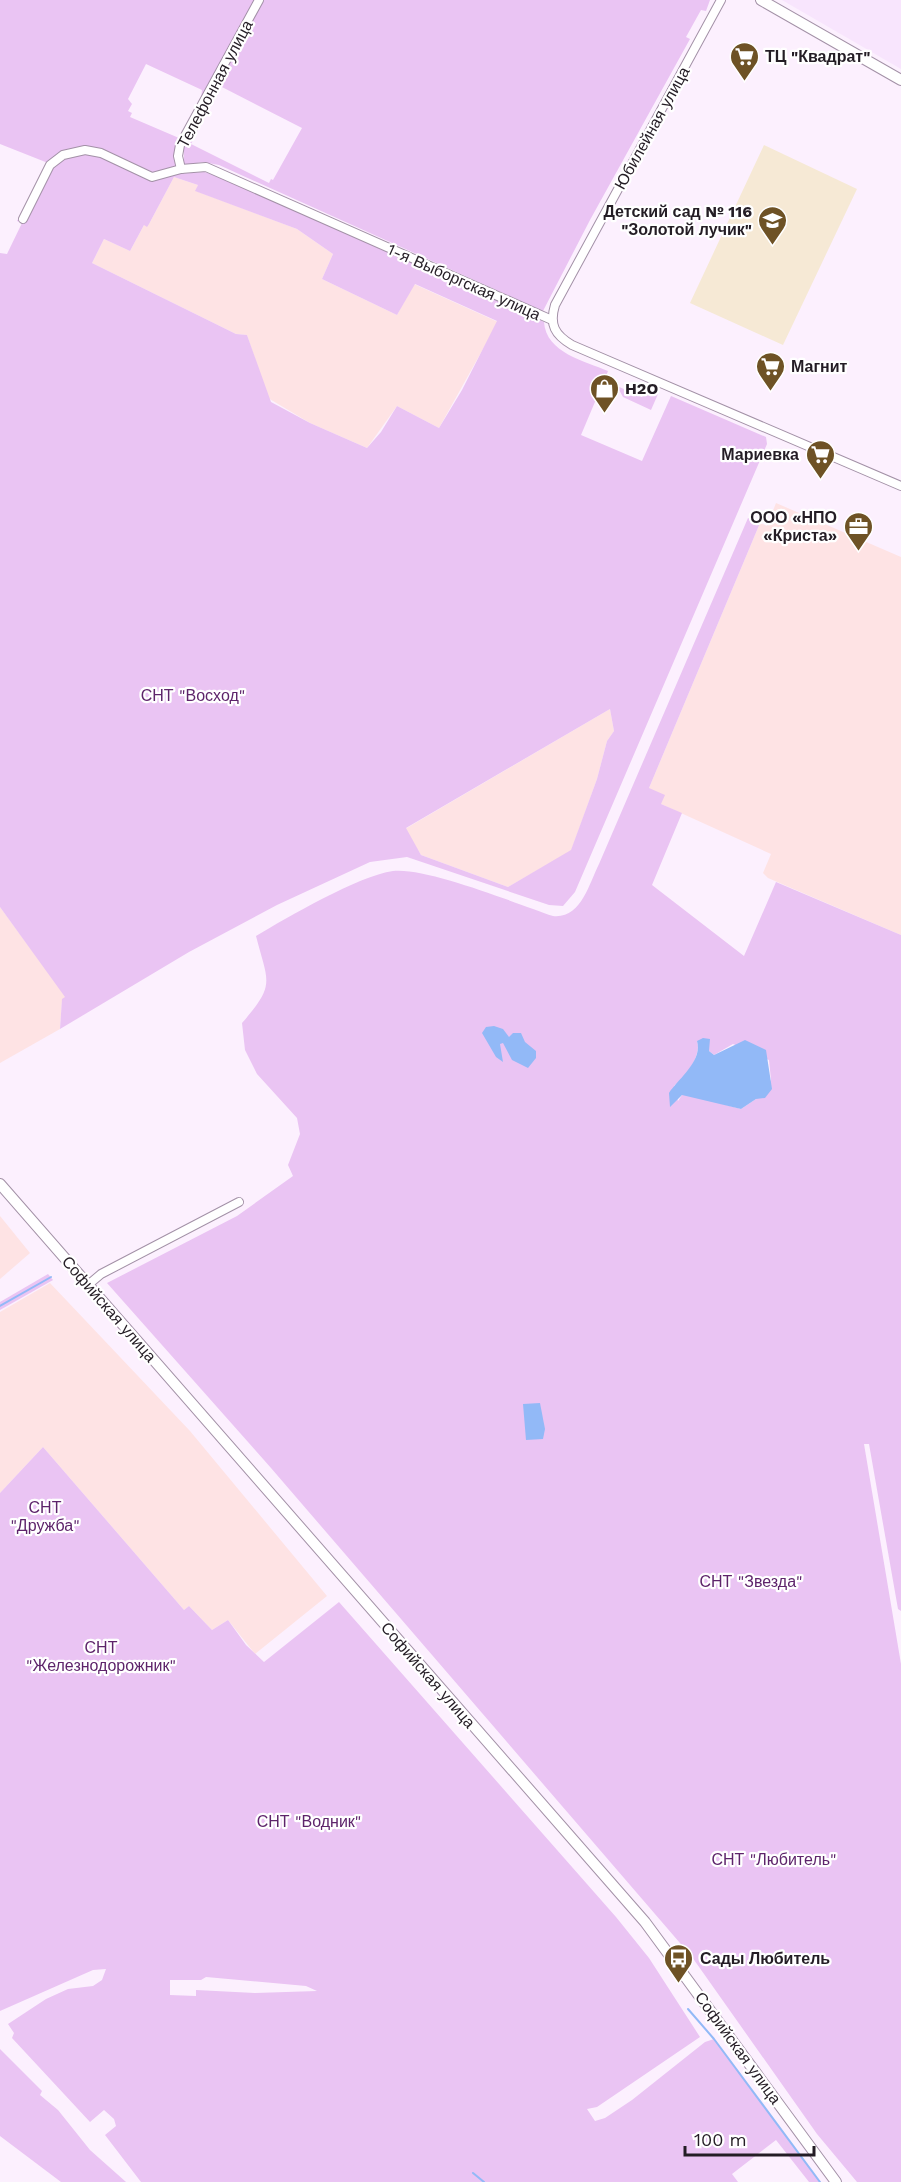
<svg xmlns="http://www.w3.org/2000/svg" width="901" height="2182" font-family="'Work Sans',sans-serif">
  <rect width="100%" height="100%" fill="#fcf0fe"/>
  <polygon fill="#f8e5fd" points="782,0 901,0 901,69"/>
  <g fill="#fee3e4">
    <polygon points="174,177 198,185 196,191 297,229 333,254 322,279 397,315 414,284 498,322 439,428 397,406 367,448 310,423 268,398 247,335 236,334 92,263 104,239 130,251 144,225 149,224"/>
    <polygon points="776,503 901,557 901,935 768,878 763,873 771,854 661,804 649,788 760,523 767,526"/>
    <polygon points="610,709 614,731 607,741 597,779 571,851 508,887 421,855 405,829"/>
    <polygon points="0,907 66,997 62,1000 60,1029 0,1063"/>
    <polygon points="0,1216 30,1253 0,1279"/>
    <polygon points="50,1283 190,1431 327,1596 255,1654 228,1620 212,1630 189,1606 184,1610 43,1447 0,1493 0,1312"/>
  </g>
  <polygon fill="#f6e9d5" points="764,145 857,189 783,345 690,303"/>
  <g fill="#eac4f3" fill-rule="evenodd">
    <path d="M0,0h257l-47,83 -34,80 2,11 26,-2 13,4 327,146c2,31 41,39 64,49l-27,64 61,26 29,-65 95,41 1,7 -192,448 -12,14 -14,-1 -142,-48 -37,5 -93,43 -88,47 -129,77 2,-30 3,-2 -65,-90v-654l7,1 15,-31 -5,-2 31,-58 -48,-19zM146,64l56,26 -1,8 -22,40 -49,-21 2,-4 -4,-2 4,-7 -4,-5zM174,177l24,8 -3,6 102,38 36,25 -11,25 75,36 18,-31 82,37 -35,69 -23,38 -42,-22 -16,26 -14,16 -57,-25 -39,-21 -24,-67 -11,-1 -144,-71 12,-24 26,12 14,-26 3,2 2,-3zM610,709l4,22 -7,10 -10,38 -26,71 -63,37 -87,-32 -15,-27z"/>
    <path d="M262,0h448l-4,11 -5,-1 -15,27 4,2 -100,181 -47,91 -324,-146 -16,-3 -19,3v-18zM220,86l82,42 -29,52 -2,-1 -2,4 -78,-39z"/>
    <polygon points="617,386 642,397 646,389 658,394 651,410 623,397"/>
    <path d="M748,518l12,5 -111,265 16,7 -4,9 21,9 -30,72 92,71 32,-74 125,53v676l-3,-2 -29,-165h-5l37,220v518h-44l-40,-48 -125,-177 -421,-489 -164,-185 130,-67 56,-40 -5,-11 12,-31 -3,-16 -40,-44 -12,-24 -3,-27c34,-39 26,-40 14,-87 32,-19 102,-60 137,-65 34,-4 124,33 160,45 28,3 36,-32 46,-52zM697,1041l11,6 1,4 5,4 19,-11 36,16 2,20 -15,19 -15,10 -52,-14h-7l-4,6 -4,-15c11,-8 28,-30 23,-45z"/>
    <polygon points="48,1274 53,1280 0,1310 0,1302"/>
    <path d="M43,1447l141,163 5,-4 23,24 16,-10 18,25 18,17 75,-60 277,315 33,41 51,79 -103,70 -10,2 8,12 10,-3 27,-18 73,-58 9,-3 106,143h-11l-33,-42 -44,34 6,8h-597l-36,-47 11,-9 -2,-7 -10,-9 -14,12 -78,-84 2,-5 -6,-9 38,-25 22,-10 25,-3 9,-6 4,-11 -13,1 -93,41v-518zM206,1977l100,9 11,5 -62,2 -59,-3v6l-26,-1v-15h31z"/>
    <polygon points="0,2049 42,2091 40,2095 58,2110 90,2150 126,2182 61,2182 0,2136"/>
  </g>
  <g fill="#92b9f7">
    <polygon points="494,1026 503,1029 509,1037 513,1033 521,1033 525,1042 536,1051 536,1058 528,1068 512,1060 503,1043 500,1044 503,1062 496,1057 482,1033 486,1027"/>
    <path d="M703,1038l7,1 -1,12 5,4 31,-15 21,10 6,39 -7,9 -9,1 -15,10 -59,-14 -12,12 -1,-14c9,-14 34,-32 28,-52z"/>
    <polygon points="540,1403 545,1429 543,1439 526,1440 523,1404"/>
  </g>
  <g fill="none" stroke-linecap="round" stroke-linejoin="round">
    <g stroke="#92b9f7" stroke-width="2">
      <polyline points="0,1306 51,1277"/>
      <polyline points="688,2009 714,2039 820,2182"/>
      <polyline points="473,2173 484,2182"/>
    </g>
    <defs>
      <g id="street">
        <path d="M721,0l-166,305c-6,20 0,30 17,40l329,141"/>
        <polyline points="181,169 178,156 180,145 259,0"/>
        <polyline points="23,219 50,165 63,155 85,150 101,153 152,177 181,169 206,167 552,320"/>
        <polyline points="88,1285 101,1274 239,1202"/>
      </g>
      <g id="secondary">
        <polyline points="761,0 901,80"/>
        <polyline points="0,1184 645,1922 836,2182"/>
      </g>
    </defs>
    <use href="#street" stroke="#a391a7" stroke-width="10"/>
    <use href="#secondary" stroke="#a391a7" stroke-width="12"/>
    <use href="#street" stroke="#fff" stroke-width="8"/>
    <use href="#secondary" stroke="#fff" stroke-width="10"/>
  </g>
  <defs>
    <symbol id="supermarket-pin" viewBox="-11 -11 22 30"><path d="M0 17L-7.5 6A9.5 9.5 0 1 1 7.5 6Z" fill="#6e5225" stroke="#fff"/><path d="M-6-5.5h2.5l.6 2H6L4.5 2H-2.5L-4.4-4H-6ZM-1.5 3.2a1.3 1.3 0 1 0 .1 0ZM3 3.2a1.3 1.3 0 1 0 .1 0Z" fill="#fff"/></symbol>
    <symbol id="school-pin" viewBox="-11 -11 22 30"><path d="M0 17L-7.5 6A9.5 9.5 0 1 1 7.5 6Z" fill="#6e5225" stroke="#fff"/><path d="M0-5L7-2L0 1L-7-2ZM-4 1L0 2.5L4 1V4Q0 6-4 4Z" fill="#fff"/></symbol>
    <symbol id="shop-pin" viewBox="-11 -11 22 30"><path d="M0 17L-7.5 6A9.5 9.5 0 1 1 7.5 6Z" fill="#6e5225" stroke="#fff"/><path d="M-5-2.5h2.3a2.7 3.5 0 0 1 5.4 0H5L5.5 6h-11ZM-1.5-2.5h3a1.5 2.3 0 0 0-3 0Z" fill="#fff"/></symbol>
    <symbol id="office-pin" viewBox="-11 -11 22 30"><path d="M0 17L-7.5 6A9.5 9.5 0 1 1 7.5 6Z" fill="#6e5225" stroke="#fff"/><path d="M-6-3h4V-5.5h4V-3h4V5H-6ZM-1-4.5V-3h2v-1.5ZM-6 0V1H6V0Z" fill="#fff"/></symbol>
    <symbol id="bus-pin" viewBox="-11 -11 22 30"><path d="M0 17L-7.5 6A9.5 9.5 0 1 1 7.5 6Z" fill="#6e5225" stroke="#fff"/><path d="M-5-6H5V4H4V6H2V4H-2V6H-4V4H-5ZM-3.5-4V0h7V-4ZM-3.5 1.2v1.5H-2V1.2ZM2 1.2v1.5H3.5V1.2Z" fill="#fff"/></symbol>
  </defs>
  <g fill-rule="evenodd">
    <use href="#supermarket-pin" x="728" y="40" width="33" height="45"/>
    <use href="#school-pin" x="756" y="204" width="33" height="45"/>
    <use href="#supermarket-pin" x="754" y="350" width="33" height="45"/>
    <use href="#shop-pin" x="588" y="372" width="33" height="45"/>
    <use href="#supermarket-pin" x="804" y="438" width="33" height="45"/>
    <use href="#office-pin" x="842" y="510" width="33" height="45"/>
    <use href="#bus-pin" x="662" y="1942" width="33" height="45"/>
  </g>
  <g text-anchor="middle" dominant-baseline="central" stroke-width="4.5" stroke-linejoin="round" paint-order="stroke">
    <g font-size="16" font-weight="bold" fill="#241d25" stroke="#fff" text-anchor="start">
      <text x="765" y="56">ТЦ "Квадрат"</text>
      <text x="752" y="211" text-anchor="end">Детский сад № 116<tspan x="752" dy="18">"Золотой лучик"</tspan></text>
      <text x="791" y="366">Магнит</text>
      <text x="625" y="388">H2O</text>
      <text x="799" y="454" text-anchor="end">Мариевка</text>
      <text x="837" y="517" text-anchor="end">ООО «НПО<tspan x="837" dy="18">«Криста»</tspan></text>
      <text x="700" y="1958">Сады Любитель</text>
    </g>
    <g font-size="16" fill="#241d25" stroke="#fff">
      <text transform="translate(215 84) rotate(-62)">Телефонная улица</text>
      <text transform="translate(652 128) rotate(-61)">Юбилейная улица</text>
      <text transform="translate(464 282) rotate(24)">1-я Выборгская улица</text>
      <text transform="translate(109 1309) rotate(49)">Софийская улица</text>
      <text transform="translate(428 1675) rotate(49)">Софийская улица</text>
      <text transform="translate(738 2048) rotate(54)">Софийская улица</text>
    </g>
    <g font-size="16" fill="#5e246b" stroke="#fff">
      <text x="193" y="695">СНТ "Восход"</text>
      <text x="45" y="1507">СНТ<tspan x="45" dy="18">"Дружба"</tspan></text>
      <text x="751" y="1581">СНТ "Звезда"</text>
      <text x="101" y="1647">СНТ<tspan x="101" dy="18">"Железнодорожник"</tspan></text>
      <text x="309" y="1821">СНТ "Водник"</text>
      <text x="774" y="1859">СНТ "Любитель"</text>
    </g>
  </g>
  <path d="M685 2146v9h129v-9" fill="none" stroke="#241d25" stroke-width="3"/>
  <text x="694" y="2146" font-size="18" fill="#241d25" stroke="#ffffff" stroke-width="4.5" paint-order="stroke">100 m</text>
</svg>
